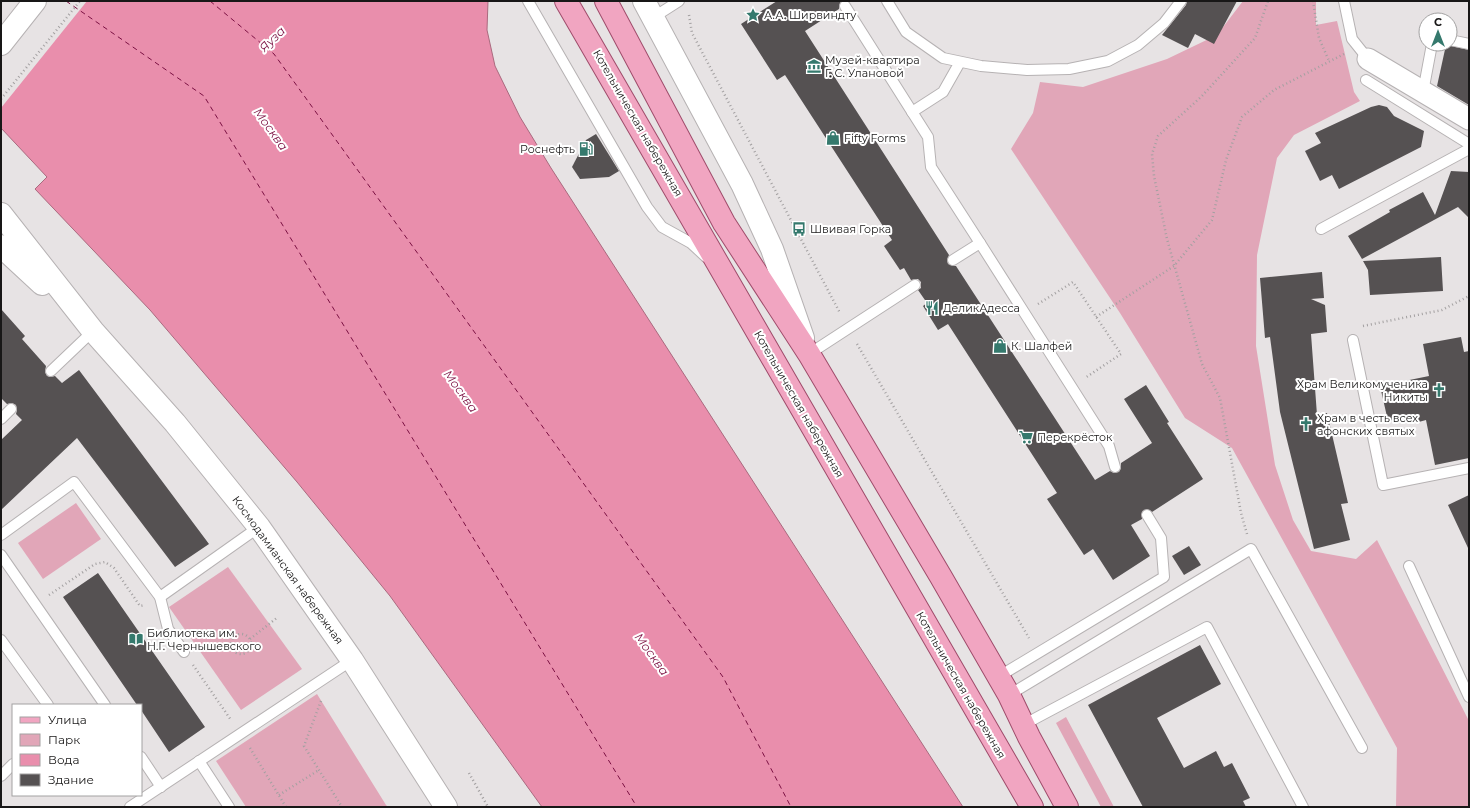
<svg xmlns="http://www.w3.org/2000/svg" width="1470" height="808" font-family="Montserrat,sans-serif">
  <rect width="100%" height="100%" fill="#e7e3e4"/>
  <g fill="#e1a6b8">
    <polygon points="1243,1 1316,1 1316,25 1337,21 1354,92 1360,101 1294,135 1277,158 1257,255 1256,346 1275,465 1293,520 1311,551 1356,559 1377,540 1469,721 1469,807 1396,807 1397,748 1232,448 1185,418 1120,313 1011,149 1033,113 1040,82 1083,87 1167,59 1217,35"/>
    <polygon points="76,503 101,539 43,579 18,543"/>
    <polygon points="228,567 302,669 241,710 169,607"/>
    <polygon points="317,694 386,805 388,807 246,807 216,761"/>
    <polygon points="1066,717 1114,807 1101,807 1056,723"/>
  </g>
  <polygon fill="#e98eac" stroke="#aa6a7f" points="1,1 488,1 487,30 495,66 520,117 551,168 963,807 542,807 390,596 297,482 150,310 35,189 47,177 1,128"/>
  <polygon fill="#e7e3e4" points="1,1 87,1 1,108"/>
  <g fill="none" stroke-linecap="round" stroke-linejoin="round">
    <g stroke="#7b1042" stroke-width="1" stroke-dasharray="5 4" stroke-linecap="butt">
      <polyline points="66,1 204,96 637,807"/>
      <polyline points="210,1 274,54 723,677 791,807"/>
    </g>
  </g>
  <g fill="#555152">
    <polygon points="777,1 841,1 839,6 839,9 805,31 949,255 947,260 948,264 953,266 956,266 1095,480 1110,471 1114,473 1119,472 1121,468 1121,463 1152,443 1124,399 1146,385 1169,422 1167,423 1203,479 1152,512 1147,509 1142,512 1142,519 1131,525 1150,556 1113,580 1093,549 1084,555 1047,499 1057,493 948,324 938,330 923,306 927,303 918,290 921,288 921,282 918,279 911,280 904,268 900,270 884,246 892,240 785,75 777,80 741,24"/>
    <polygon points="1187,1 1237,1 1214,44 1195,34 1188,48 1162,35 1186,5"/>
    <polygon points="1446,45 1469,50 1469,105 1437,86"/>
    <polygon points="1379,105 1387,107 1394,116 1424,131 1421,147 1339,189 1332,175 1320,181 1305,151 1321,143 1315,133 1371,107"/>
    <polygon points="596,134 619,171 609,177 580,179 572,167 586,140"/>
    <polygon points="1451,171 1469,172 1469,218 1458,207 1362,259 1348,236 1390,212 1389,210 1423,192 1435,215"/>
    <polygon points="1441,257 1443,291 1370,295 1368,270 1363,261"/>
    <polygon points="1322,272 1324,298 1311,299 1325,305 1327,332 1311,334 1317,415 1327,413 1348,503 1341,504 1350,540 1314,549 1280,412 1270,337 1265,338 1260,278"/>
    <polygon points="1,309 25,336 22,339 46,366 45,372 47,376 50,377 55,376 62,383 79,370 209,544 175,567 77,438 1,510 1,440 22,420 16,414 17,410 16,405 12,403 7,404 1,398"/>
    <polygon points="1461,337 1464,352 1469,351 1469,458 1435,465 1426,420 1415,423 1414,415 1388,421 1380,386 1429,376 1423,344"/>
    <polygon points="1469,495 1469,550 1448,505"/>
    <polygon points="1189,546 1201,565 1184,575 1172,556"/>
    <polygon points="98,573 205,727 169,752 141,710 141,705 137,705 63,597"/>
    <polygon points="1200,645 1221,684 1157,718 1184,768 1216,751 1224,767 1232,763 1250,798 1243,801 1246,807 1143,807 1088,705"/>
  </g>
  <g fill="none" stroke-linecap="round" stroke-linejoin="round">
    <defs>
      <g id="lane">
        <polyline points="528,1 647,207 662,227 691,243 706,257"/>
        <polyline points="887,1 906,32 943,58 981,66 1027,70 1069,69 1108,61 1138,45 1164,23 1181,1"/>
        <polyline points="1344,1 1352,39 1368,59"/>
        <polyline points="845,6 928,137 931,167 980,243"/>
        <polyline points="654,17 679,1"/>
        <polyline points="1450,40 1469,44"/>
        <polyline points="1366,80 1469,144"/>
        <polyline points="1423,92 1432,44"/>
        <polyline points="912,112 943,92 960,62"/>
        <polyline points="1321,229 1469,149"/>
        <polyline points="953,260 980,243 1109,446 1115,467"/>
        <polyline points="1353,340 1383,485 1469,468"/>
        <polyline points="809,354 915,285"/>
        <polyline points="51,371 93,331"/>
        <polyline points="1,419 11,409"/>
        <polyline points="1,535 74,482 160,597 168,629 184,652"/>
        <polyline points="1,555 105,705"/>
        <polyline points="1409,566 1469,697"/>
        <polyline points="160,597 259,527"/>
        <polyline points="1,640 48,705"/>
        <polyline points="998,677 1164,577 1161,538 1147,515"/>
        <polyline points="1009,695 1251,549 1362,748"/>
        <polyline points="1023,725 1207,627 1303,807"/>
        <polyline points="141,757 161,787"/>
        <polyline points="199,761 229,807"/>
        <polyline points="1,776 13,764"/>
        <polyline points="130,807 352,660"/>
      </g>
      <polyline id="street" points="1368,59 1469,119"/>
      <g id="secondary">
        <polyline points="644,1 742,184 772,249 803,338"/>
        <polyline points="1,44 35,1"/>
        <polyline points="1,214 93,331 175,423 259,527 352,660 446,807"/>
        <polyline points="1,246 42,284"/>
      </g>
      <g id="primary">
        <polyline points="566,1 1032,807"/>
        <polyline points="606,1 724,223 809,354 941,577 1009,695 1029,737 1067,807"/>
      </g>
    </defs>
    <use href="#lane" stroke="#b6b2b3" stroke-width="12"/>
    <use href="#street" stroke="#b6b2b3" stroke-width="23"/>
    <use href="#secondary" stroke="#b6b2b3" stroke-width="24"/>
    <use href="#primary" stroke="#9f4c6b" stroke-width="24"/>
    <g stroke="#a3a0a1" stroke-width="2.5" stroke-dasharray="1 3" stroke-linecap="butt">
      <polyline points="1313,1 1319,38 1329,61"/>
      <polyline points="689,15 692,33 840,313"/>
      <polyline points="1,99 80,1"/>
      <polyline points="1038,304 1073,282 1121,354 1085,378"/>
      <polyline points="1096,317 1174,266 1212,220 1226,160 1242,117 1274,90 1344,54"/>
      <polyline points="1363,326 1442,310 1469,296"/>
      <polyline points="857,344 1029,638"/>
      <polyline points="1247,534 1241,513 1220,398 1202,364 1167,239 1154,176 1152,154 1158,136 1202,96 1255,38 1268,1"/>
      <polyline points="49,595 95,564 105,562 114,568 140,606 145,605"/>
      <circle cx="241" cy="644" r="10"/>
      <polyline points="250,639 278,617"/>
      <polyline points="193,665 231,720"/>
      <polyline points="321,701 304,746 342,807"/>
      <polyline points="250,748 286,807"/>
      <polyline points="469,773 488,807"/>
      <polyline points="279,795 319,770"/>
    </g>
    <use href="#lane" stroke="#fff" stroke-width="10"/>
    <use href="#street" stroke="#fff" stroke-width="21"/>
    <use href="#secondary" stroke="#fff" stroke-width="22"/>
    <use href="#primary" stroke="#f1a5c1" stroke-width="22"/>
    <polyline stroke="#716e6f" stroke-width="1" points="1,3 2,1"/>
  </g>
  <defs>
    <symbol id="sight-bare" viewBox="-9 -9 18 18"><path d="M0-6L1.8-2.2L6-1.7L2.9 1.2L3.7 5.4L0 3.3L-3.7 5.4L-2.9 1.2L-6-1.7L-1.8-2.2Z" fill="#35796d" stroke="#fff" stroke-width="2.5" paint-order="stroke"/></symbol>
    <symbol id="museum-bare" viewBox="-9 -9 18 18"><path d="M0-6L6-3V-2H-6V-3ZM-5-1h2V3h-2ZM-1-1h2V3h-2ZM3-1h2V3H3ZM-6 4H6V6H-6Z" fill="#35796d" stroke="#fff" stroke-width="2.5" paint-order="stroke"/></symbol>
    <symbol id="shop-bare" viewBox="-9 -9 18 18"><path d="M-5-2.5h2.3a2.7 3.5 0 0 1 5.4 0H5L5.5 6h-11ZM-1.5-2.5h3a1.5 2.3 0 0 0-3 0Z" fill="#35796d" stroke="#fff" stroke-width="2.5" paint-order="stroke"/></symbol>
    <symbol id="fuel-bare" viewBox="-9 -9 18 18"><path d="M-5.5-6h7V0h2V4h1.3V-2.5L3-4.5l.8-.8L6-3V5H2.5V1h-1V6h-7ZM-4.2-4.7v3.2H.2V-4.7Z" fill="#35796d" stroke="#fff" stroke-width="2.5" paint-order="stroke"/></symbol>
    <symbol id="bus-bare" viewBox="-9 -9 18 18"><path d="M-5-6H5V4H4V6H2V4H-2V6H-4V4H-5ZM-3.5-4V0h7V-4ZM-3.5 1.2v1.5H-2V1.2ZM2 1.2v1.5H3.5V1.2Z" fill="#35796d" stroke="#fff" stroke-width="2.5" paint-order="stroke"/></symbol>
    <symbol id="restaurant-bare" viewBox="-9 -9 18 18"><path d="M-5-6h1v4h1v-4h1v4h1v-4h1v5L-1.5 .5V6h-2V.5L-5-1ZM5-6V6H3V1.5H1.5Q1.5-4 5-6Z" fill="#35796d" stroke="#fff" stroke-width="2.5" paint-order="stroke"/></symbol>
    <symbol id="church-bare" viewBox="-9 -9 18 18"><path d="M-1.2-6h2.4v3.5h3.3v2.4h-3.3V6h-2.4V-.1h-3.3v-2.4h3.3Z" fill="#35796d" stroke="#fff" stroke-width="2.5" paint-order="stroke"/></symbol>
    <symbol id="supermarket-bare" viewBox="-9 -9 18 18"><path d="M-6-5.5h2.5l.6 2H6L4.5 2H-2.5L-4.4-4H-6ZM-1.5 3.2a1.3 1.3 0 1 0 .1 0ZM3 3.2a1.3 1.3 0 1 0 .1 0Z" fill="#35796d" stroke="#fff" stroke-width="2.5" paint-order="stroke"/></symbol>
    <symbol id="library-bare" viewBox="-9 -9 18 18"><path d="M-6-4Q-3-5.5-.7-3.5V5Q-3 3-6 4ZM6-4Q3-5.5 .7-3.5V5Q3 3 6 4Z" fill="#35796d" stroke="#fff" stroke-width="2.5" paint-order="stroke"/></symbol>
  </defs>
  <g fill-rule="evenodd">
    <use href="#sight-bare" x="743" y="5" width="20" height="20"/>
    <use href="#museum-bare" x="804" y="56" width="20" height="20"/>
    <use href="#shop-bare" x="823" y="128" width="20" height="20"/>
    <use href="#fuel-bare" x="576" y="139" width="20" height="20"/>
    <use href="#bus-bare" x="789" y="219" width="20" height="20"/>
    <use href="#restaurant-bare" x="922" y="298" width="20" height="20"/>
    <use href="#shop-bare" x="990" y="336" width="20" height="20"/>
    <use href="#church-bare" x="1429" y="380" width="20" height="20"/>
    <use href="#church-bare" x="1296" y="414" width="20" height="20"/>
    <use href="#supermarket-bare" x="1016" y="427" width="20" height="20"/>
    <use href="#library-bare" x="126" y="629" width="20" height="20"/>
  </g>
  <g text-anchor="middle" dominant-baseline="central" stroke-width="4" stroke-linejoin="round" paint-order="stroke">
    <g font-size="11" fill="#181717" stroke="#fff" text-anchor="start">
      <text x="764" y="15">А.А. Ширвиндту</text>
      <text x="825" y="60">Музей-квартира<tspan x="825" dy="13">Г. С. Улановой</tspan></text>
      <text x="844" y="138">Fifty Forms</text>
      <text x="575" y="149" text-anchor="end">Роснефть</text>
      <text x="810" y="229">Швивая Горка</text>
      <text x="943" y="308">ДеликАдесса</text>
      <text x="1011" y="346">К. Шалфей</text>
      <text x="1428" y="384" text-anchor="end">Храм Великомученика<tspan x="1428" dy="13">Никиты</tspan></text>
      <text x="1317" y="418">Храм в честь всех<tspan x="1317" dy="13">афонских святых</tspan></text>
      <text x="1037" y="437">Перекрёсток</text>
      <text x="147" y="633">Библиотека им.<tspan x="147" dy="13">Н.Г. Чернышевского</tspan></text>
    </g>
    <g font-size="11" fill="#181717" stroke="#fff">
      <text transform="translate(638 123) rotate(60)">Котельническая набережная</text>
      <text transform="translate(799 404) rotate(60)">Котельническая набережная</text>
      <text transform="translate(288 570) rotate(54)">Космодамианская набережная</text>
      <text transform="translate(961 685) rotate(60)">Котельническая набережная</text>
    </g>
    <g font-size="12" font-style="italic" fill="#7b1042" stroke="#fff">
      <text transform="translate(272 39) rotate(-44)">Яуза</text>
      <text transform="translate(271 129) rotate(54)">Москва</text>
      <text transform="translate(461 391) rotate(54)">Москва</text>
      <text transform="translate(652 654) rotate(54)">Москва</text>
    </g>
  </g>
  <rect width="1470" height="808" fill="none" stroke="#181717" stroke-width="4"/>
  <rect x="12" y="704" width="130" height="92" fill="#ffffff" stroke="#a3a2a2"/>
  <rect x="20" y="717" width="20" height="6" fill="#f1a5c1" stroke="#a3a2a2"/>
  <text x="48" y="724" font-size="12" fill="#181717">Улица</text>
  <rect x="20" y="734" width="20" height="12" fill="#e1a6b8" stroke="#a3a2a2"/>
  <text x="48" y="744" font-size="12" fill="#181717">Парк</text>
  <rect x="20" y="754" width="20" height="12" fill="#e98eac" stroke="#a3a2a2"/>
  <text x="48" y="764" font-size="12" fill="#181717">Вода</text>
  <rect x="20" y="774" width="20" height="12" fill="#555152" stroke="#a3a2a2"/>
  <text x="48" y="784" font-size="12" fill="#181717">Здание</text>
  <g transform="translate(1438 32)"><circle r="19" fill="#ffffff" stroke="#a3a2a2"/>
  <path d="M0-3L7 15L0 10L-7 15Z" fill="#35796d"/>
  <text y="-6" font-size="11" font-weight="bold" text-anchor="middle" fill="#181717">С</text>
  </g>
</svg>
